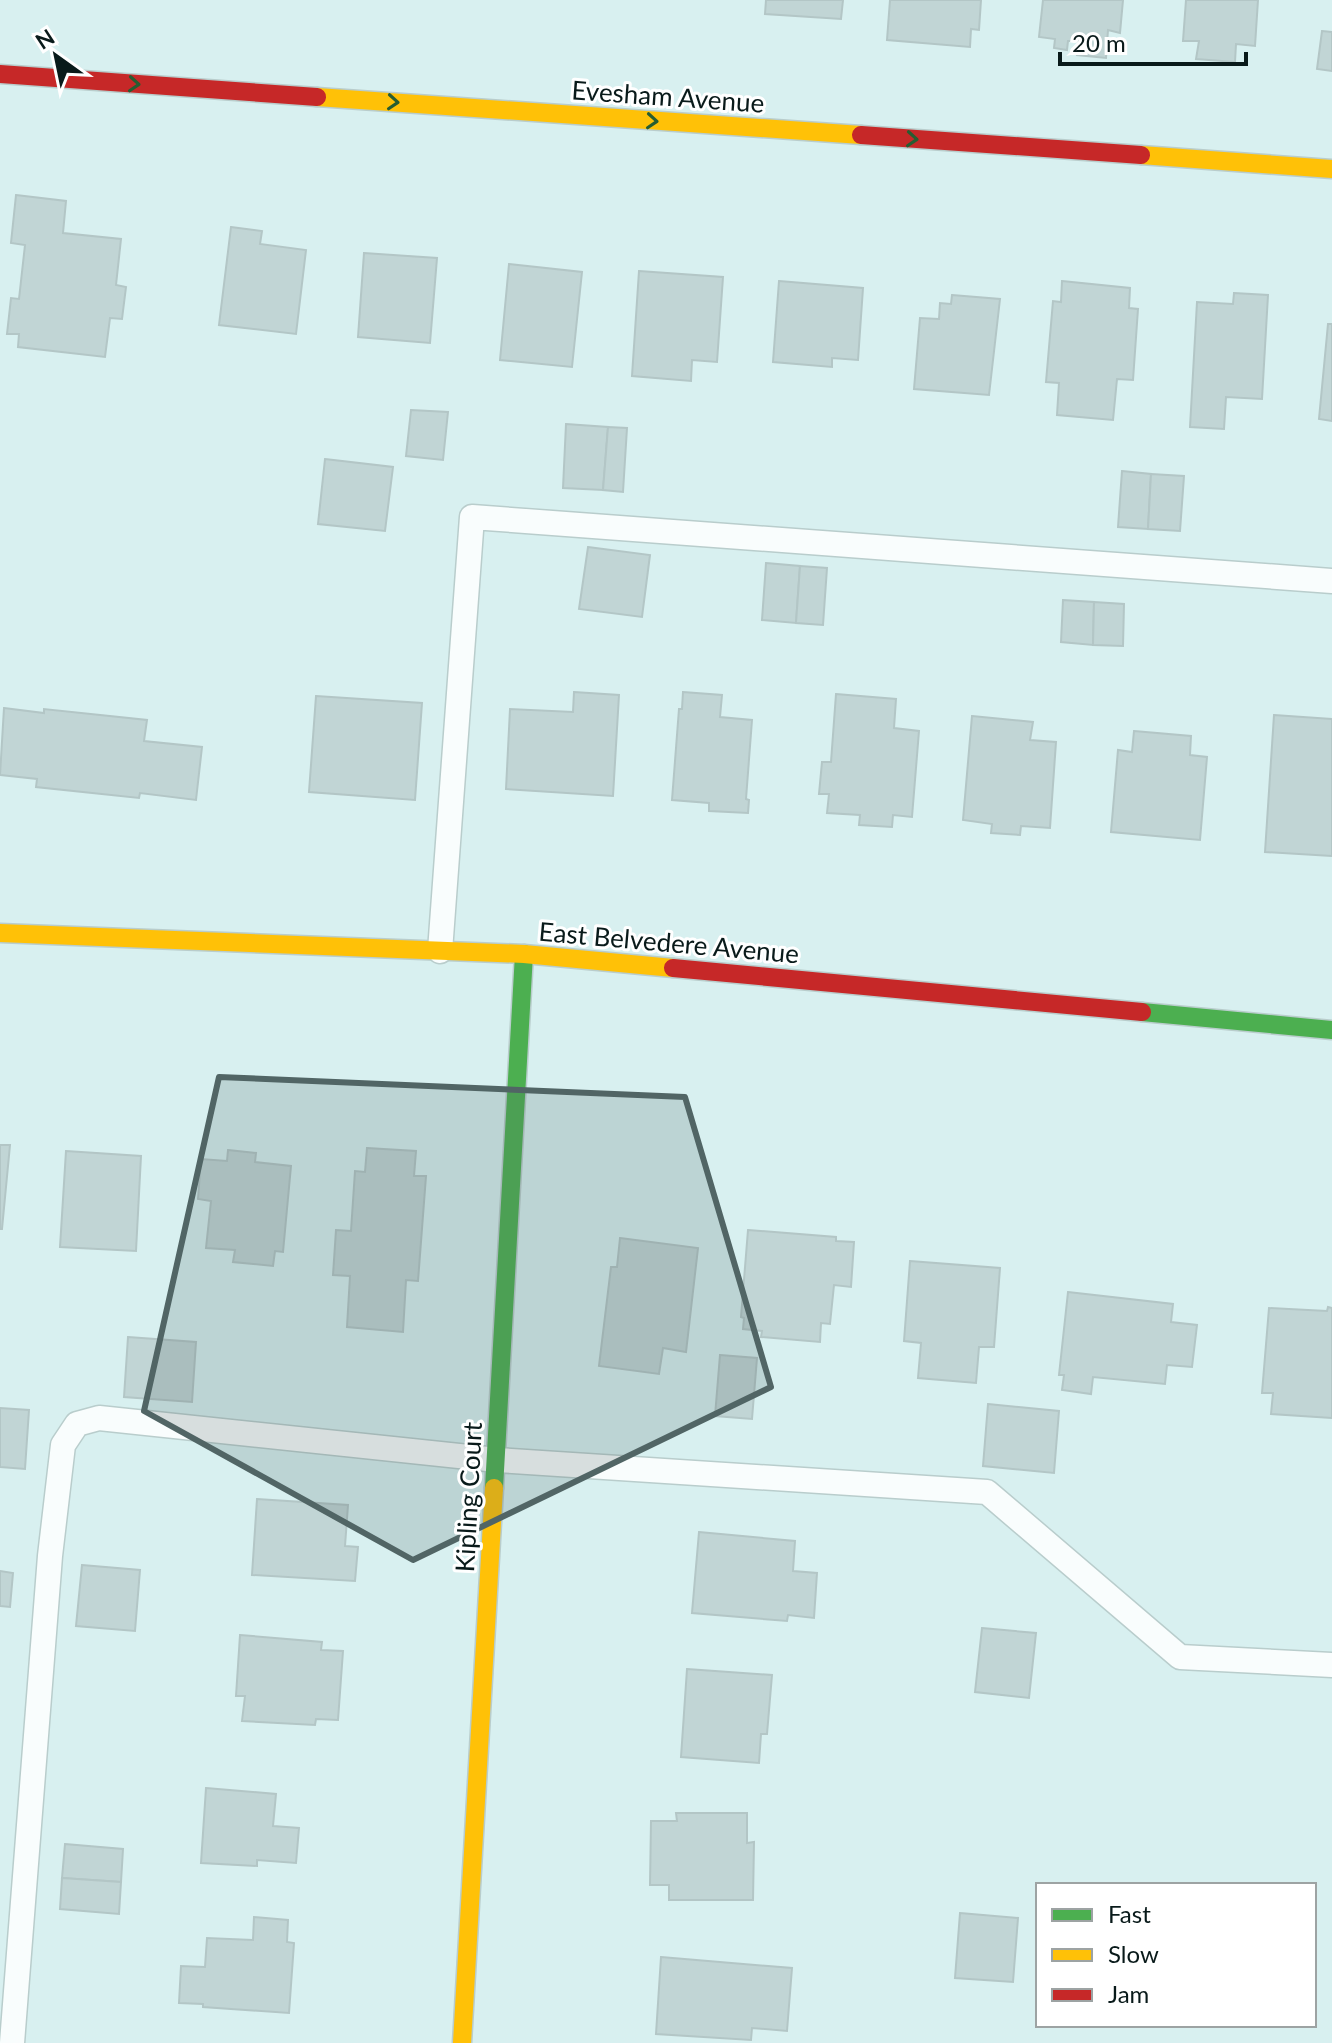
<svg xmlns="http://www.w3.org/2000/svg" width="1332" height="2043" font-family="Lato,sans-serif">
  <rect width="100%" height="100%" fill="#d8f0f0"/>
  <g fill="#c1d5d5" stroke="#b3c6c6" stroke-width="2">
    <polygon points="766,0 843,0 841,19 765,14"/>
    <polygon points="890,0 981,0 979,30 971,29 970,47 887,40"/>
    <polygon points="1043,0 1123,0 1120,33 1108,30 1106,58 1077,55 1079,41 1068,41 1067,50 1054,48 1055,39 1039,37"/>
    <polygon points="1186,0 1258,0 1255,46 1236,44 1235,62 1196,59 1199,41 1183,41"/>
    <polygon points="1322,31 1332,32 1332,71 1317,69"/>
    <polygon points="16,195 66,201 63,233 121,239 116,285 126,287 122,319 110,318 105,357 18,347 19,334 7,334 11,298 19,299 25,245 11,243"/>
    <polygon points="231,227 262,231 260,244 306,250 296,334 219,325"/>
    <polygon points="364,253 437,258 430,343 358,337"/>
    <polygon points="509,264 582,272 572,367 500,360"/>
    <polygon points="639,271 723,277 717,362 692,360 691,381 632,376"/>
    <polygon points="779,281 863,288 858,360 832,358 832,367 773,362"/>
    <polygon points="1062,281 1130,288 1129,308 1138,309 1133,380 1117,379 1113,420 1057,415 1059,383 1046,382 1053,301 1061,302"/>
    <polygon points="1234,293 1268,295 1262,399 1226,397 1224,429 1190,427 1197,302 1233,304"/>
    <polygon points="952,295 1000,299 989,395 914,389 920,318 939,319 940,303 951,304"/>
    <polygon points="1328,324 1332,324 1332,421 1319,419"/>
    <polygon points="411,410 448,412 443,460 406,456"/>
    <polygon points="566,424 608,427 603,490 563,488"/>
    <polygon points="608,427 627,428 623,492 603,490"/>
    <polygon points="325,459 393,467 385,531 318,524"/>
    <polygon points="1122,471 1151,474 1148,529 1118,527"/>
    <polygon points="1151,474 1184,476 1180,531 1148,529"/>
    <polygon points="588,547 650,555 642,617 579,609"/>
    <polygon points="766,563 800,566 796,623 762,620"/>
    <polygon points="800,566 827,568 823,625 796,623"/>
    <polygon points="1063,600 1094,602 1093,645 1061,642"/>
    <polygon points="1094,602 1124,604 1123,646 1093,645"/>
    <polygon points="574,692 619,695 613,796 506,789 510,709 573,712"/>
    <polygon points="683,692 722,695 720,717 752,720 746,799 749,800 748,813 709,811 709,803 672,800 679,709 682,709"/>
    <polygon points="836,694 896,699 894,728 919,731 912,817 893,815 892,827 859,825 860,815 827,813 829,794 819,794 822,762 831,762"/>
    <polygon points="316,696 422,703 415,800 309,792"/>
    <polygon points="4,708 44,713 44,709 147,720 144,741 202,747 196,800 140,793 139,798 36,787 37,779 0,775"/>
    <polygon points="1274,715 1332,719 1332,856 1265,852"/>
    <polygon points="972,716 1033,722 1030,740 1056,742 1050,828 1021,826 1020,835 991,833 992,824 963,820"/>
    <polygon points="1134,731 1191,736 1190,755 1207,757 1200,840 1111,832 1118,750 1132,752"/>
    <polygon points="0,1145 10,1145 2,1229 0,1229"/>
    <polygon points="367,1148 416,1151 414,1176 426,1176 418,1281 406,1280 403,1332 347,1327 350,1276 333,1275 336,1230 351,1231 355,1171 365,1172"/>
    <polygon points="228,1150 256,1153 255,1162 291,1166 283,1252 275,1251 273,1266 233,1262 235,1250 206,1248 211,1201 198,1199 201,1159 227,1161"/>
    <polygon points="66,1151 141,1156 136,1251 60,1247"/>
    <polygon points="748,1230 836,1237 836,1241 854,1242 851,1287 834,1285 830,1324 821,1323 820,1342 761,1337 762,1331 743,1329 744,1318 741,1317"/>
    <polygon points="620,1238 698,1248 686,1352 663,1348 659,1374 599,1366 611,1267 617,1267"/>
    <polygon points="910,1261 1000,1268 994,1347 979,1347 976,1383 918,1378 921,1343 904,1341"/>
    <polygon points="1068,1292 1173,1304 1171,1322 1197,1325 1192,1367 1167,1365 1165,1384 1093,1377 1091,1394 1062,1390 1064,1375 1059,1375"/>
    <polygon points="1328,1307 1332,1308 1332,1418 1271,1414 1273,1393 1262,1393 1269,1308 1327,1311"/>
    <polygon points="128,1337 196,1342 192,1402 124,1397"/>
    <polygon points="720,1355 757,1358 752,1419 715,1416"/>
    <polygon points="988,1404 1059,1411 1054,1473 983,1466"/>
    <polygon points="0,1408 29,1410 25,1469 0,1467"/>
    <polygon points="257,1499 348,1505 345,1546 358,1547 355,1581 252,1575"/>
    <polygon points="699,1532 795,1541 793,1571 817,1573 814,1618 788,1615 787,1621 692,1613"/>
    <polygon points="82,1565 140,1570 135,1631 76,1626"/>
    <polygon points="0,1571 13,1573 10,1607 0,1606"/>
    <polygon points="982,1628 1036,1633 1029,1698 975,1692"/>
    <polygon points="240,1635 322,1642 321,1650 343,1651 338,1720 316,1719 315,1725 242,1721 245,1696 236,1696"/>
    <polygon points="687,1669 772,1675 767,1734 761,1734 759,1763 681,1757"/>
    <polygon points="206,1788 276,1794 273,1826 299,1828 296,1863 257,1860 257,1866 201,1863"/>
    <polygon points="676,1813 747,1813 747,1843 754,1842 753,1900 669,1900 669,1885 650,1885 651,1821 677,1821"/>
    <polygon points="65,1844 123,1849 121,1882 62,1878"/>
    <polygon points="62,1878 121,1882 119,1914 60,1909"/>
    <polygon points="960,1913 1018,1918 1013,1982 955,1978"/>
    <polygon points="254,1917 288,1920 287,1942 294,1943 289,2013 203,2007 203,2004 179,2003 181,1966 205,1967 207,1938 253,1940"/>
    <polygon points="661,1957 792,1968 787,2031 752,2028 751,2040 656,2034"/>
  </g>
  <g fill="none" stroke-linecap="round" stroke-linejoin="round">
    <defs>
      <g id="lane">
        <polyline points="440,951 472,517 1332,581"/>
        <polyline points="12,2043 50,1556 63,1445 77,1424 99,1418 497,1460 987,1492 1180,1657 1332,1665"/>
      </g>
      <g id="fast">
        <polyline points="1142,1012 1332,1030"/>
        <polyline points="494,1488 524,954"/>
      </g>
      <g id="slow">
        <polyline points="317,97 861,135"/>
        <polyline points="1141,155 1332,169"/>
        <polyline points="0,933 524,954 673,968"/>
        <polyline points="462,2043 494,1488"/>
      </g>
      <g id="jam">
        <polyline points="0,74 317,97"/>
        <polyline points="861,135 1141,155"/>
        <polyline points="673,968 1142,1012"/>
      </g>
    </defs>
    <use href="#lane" stroke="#b9cdcc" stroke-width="27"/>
    <use href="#fast" stroke="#b9cdcc" stroke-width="21"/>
    <use href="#slow" stroke="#b9cdcc" stroke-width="21"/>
    <use href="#jam" stroke="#b9cdcc" stroke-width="21"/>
    <use href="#lane" stroke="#f9fdfd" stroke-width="24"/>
    <use href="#fast" stroke="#4caf50" stroke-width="18"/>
    <use href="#slow" stroke="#ffc107" stroke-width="18"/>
    <use href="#jam" stroke="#c62828" stroke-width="18"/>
  </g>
  <defs><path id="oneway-chevron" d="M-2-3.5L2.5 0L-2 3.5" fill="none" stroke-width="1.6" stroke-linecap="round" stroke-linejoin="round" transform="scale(2)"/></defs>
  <g stroke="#275d32">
    <use href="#oneway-chevron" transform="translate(134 84) rotate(4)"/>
    <use href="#oneway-chevron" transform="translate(393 102) rotate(4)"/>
    <use href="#oneway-chevron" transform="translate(652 121) rotate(4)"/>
    <use href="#oneway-chevron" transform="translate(912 139) rotate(4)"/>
  </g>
  <path fill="#516565" fill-opacity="0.2" stroke="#516565" stroke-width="6" stroke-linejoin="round" d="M219,1077l466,20 86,290 -358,173 -269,-149z"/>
  <g text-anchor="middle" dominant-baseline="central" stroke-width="6" stroke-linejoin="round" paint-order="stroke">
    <g font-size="26" fill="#091a1a" stroke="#fff">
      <text transform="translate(668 96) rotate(4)">Evesham Avenue</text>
      <text transform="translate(669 942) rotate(5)">East Belvedere Avenue</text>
      <text transform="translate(468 1497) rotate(-87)">Kipling Court</text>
    </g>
  </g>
  <rect x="1036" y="1883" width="280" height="144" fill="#ffffff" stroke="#9da3a3" stroke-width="2"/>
  <rect x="1052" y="1909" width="40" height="12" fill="#4caf50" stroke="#9da3a3" stroke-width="2"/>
  <text x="1108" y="1923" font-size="24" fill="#091a1a">Fast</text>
  <rect x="1052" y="1949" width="40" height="12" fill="#ffc107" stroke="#9da3a3" stroke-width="2"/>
  <text x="1108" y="1963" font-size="24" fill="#091a1a">Slow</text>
  <rect x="1052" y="1989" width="40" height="12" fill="#c62828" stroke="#9da3a3" stroke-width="2"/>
  <text x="1108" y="2003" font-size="24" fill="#091a1a">Jam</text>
  <g transform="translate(56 56) rotate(327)" stroke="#ffffff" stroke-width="6" paint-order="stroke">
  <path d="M0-6L14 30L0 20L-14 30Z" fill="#091a1a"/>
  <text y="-12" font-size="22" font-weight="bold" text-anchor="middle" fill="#091a1a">N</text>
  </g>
  <path d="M1060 52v12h186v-12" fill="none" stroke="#091a1a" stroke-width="4"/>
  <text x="1072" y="52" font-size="24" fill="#091a1a" stroke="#ffffff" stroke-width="6" paint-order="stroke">20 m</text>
</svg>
